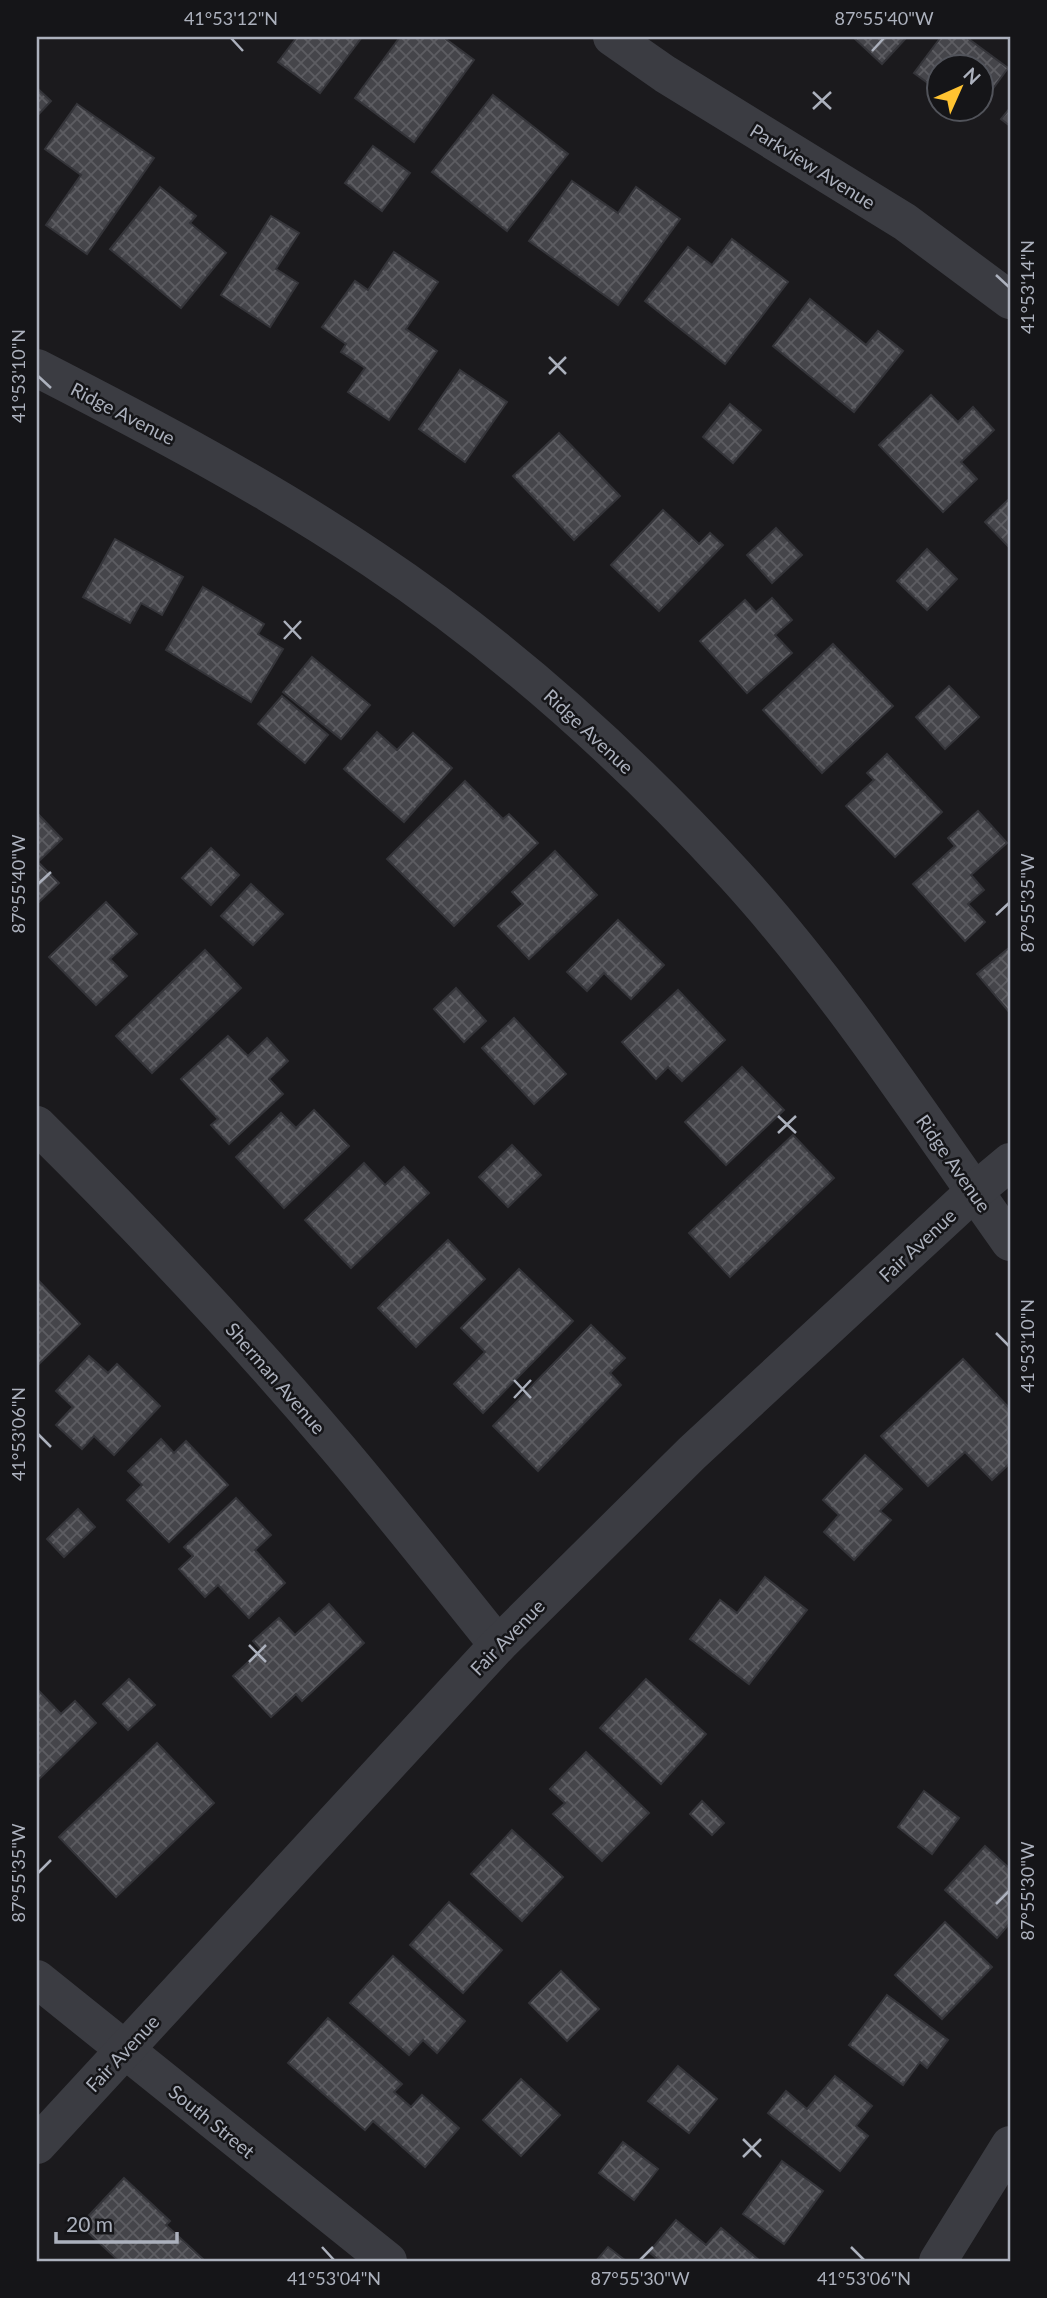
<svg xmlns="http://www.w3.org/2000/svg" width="1047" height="2298" font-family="Lato,sans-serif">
  <defs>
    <pattern id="building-cross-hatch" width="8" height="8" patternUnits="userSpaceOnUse" patternTransform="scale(1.75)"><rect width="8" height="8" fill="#45454a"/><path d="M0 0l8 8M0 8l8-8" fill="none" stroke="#5d5d62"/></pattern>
  </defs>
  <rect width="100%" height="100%" fill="#1b1a1d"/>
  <g fill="url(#building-cross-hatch)" stroke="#343439" stroke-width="2">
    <polygon points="297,37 362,37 320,93 278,62"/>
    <polygon points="400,37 443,37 474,60 414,142 355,98"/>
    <polygon points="853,37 907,37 882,64"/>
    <polygon points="941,37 966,37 1008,68 981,105 981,66 939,66 939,91 914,73"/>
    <polygon points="37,88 51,101 37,116"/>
    <polygon points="493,95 568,154 507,231 432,172"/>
    <polygon points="77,104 154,158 87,254 46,225 81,175 45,149"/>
    <polygon points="1010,108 1010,126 1001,119"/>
    <polygon points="373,146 410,173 382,211 345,183"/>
    <polygon points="572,181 618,213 636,187 680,219 618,305 529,241"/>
    <polygon points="160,187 196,216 190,223 226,253 181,308 110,249"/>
    <polygon points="271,216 299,233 276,269 298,283 270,327 221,295"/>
    <polygon points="732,239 788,282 725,364 645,301 688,247 712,265"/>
    <polygon points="394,252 438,282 406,329 437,351 389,420 348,392 365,368 341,352 346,344 322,327 355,281 368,290"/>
    <polygon points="810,299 866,345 878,331 903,351 854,412 773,346"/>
    <polygon points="460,370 507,402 465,462 419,429"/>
    <polygon points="931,395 958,422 973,407 994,430 961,462 977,479 943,512 879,445"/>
    <polygon points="730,404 761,430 733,463 703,437"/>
    <polygon points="559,433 620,496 574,540 513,476"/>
    <polygon points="1010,498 1010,544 1008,546 985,522"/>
    <polygon points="663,510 699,544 710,533 723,545 659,611 611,565"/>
    <polygon points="776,528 802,555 772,583 747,555"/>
    <polygon points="115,539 183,577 162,615 141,603 130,623 83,597"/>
    <polygon points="927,549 957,579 927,610 897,581"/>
    <polygon points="203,587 264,624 258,634 283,649 251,702 166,650"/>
    <polygon points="772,598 792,620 775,635 792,653 747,693 700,641 745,600 756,612"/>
    <polygon points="833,644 893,706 822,773 763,710"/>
    <polygon points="312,657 370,705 341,739 283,692"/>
    <polygon points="949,686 979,717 945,749 916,717"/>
    <polygon points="282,696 328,735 305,763 258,724"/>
    <polygon points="377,732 397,750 413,733 452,768 404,822 344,769"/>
    <polygon points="887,754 942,812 895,857 846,806 874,780 867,773"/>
    <polygon points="465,781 503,819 509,814 538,843 454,926 387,859"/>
    <polygon points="978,811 1007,843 971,875 984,890 968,904 985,922 965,941 913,884 955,846 948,838"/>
    <polygon points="37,813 62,839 38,862 59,883 37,904"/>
    <polygon points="211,848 239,875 211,905 182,878"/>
    <polygon points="555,851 597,895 529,959 498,926 523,904 512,892"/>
    <polygon points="251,884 283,914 253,945 221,916"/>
    <polygon points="106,902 137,934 110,959 127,976 96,1005 49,957"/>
    <polygon points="618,920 664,965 631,999 604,973 587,991 567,972"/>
    <polygon points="1010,947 1010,1013 977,974"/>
    <polygon points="205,950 241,988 152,1073 116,1036"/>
    <polygon points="456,988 486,1021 464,1042 434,1009"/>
    <polygon points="678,990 725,1040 682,1081 668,1067 656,1079 622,1042"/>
    <polygon points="514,1018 566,1074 534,1104 482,1048"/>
    <polygon points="228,1036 248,1056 267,1038 288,1061 269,1079 283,1094 229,1144 211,1125 218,1119 181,1079"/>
    <polygon points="742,1067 784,1110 726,1165 685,1122"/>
    <polygon points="314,1110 349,1146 284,1208 236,1157 281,1113 296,1128"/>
    <polygon points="793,1135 834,1178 730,1277 689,1233"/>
    <polygon points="512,1145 541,1175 508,1207 479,1177"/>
    <polygon points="364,1163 385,1185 404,1167 429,1193 351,1268 305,1220"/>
    <polygon points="448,1240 485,1279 416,1347 378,1308"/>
    <polygon points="519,1269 573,1321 483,1413 454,1384 485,1352 461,1328"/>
    <polygon points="37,1279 80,1324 37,1366"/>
    <polygon points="591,1325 625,1358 610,1373 621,1385 538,1471 493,1426"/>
    <polygon points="89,1356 108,1373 117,1364 160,1406 114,1455 94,1436 82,1449 56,1425 73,1407 56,1391"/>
    <polygon points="963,1359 1010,1409 1010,1463 992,1480 965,1452 928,1486 881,1436"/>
    <polygon points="161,1439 174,1453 186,1441 228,1485 169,1542 127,1500 142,1485 128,1471"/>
    <polygon points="865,1455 902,1489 880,1511 891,1520 854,1560 824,1532 839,1515 823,1500"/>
    <polygon points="236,1498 271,1535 255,1550 285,1583 249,1618 218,1585 205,1597 179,1569 193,1556 184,1547"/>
    <polygon points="78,1509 95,1527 64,1557 47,1539"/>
    <polygon points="765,1577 807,1610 749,1684 690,1639 720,1600 737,1613"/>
    <polygon points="329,1604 364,1643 302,1701 296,1694 271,1717 233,1676 261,1650 253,1641 279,1618 295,1635"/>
    <polygon points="129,1679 155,1705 128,1730 103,1704"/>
    <polygon points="646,1679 706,1734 661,1784 600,1728"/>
    <polygon points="39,1691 61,1714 75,1701 96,1723 37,1781 37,1693"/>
    <polygon points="157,1743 214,1803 116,1897 59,1837"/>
    <polygon points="586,1752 649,1813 602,1861 553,1814 565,1803 550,1789"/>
    <polygon points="924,1791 959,1818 932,1854 898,1827"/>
    <polygon points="702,1801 724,1823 712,1835 690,1814"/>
    <polygon points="512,1830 563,1877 522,1921 471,1874"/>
    <polygon points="985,1846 1010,1869 1010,1923 997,1938 945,1890"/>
    <polygon points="449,1902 502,1950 463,1993 410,1945"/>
    <polygon points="945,1922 992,1967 942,2019 895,1975"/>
    <polygon points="393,1956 465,2021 437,2053 423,2040 409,2055 350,2003"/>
    <polygon points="561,1971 599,2009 567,2041 529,2003"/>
    <polygon points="887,1995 948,2040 927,2068 920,2062 903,2085 849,2045"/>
    <polygon points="328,2018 402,2084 394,2092 411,2107 422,2095 459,2128 425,2167 373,2121 365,2130 288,2063"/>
    <polygon points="678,2066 717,2099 689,2133 648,2101"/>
    <polygon points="835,2076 872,2106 856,2126 868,2136 840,2171 768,2113 786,2091 807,2109"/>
    <polygon points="521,2079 560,2115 521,2156 483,2120"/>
    <polygon points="623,2142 658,2169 634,2200 599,2173"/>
    <polygon points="782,2161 823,2191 784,2244 743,2214"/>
    <polygon points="124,2178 170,2221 166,2225 205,2261 119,2261 80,2225"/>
    <polygon points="676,2220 706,2245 721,2228 760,2261 660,2261 649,2252"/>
    <polygon points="608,2247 626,2261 596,2261"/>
  </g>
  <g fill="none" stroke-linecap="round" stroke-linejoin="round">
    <g stroke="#3b3c42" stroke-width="38">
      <polyline points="612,37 665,74 905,222 1010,300"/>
      <path d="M37,368c115,59 229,119 336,191 133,89 253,197 361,315 104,114 187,243 276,368"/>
      <path d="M37,1125c104,103 205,210 300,322 55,65 108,132 161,198"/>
      <polyline points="37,1979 388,2261"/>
      <polyline points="37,2145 498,1645 692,1453 974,1192 1010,1162"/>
      <polyline points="938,2261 1010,2145"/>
    </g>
  </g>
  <path fill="none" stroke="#acb1bd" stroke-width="2.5" d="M231,38l12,13M872,51l12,-13M813,92l18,17M813,109l18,-17M996,275l13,12M549,357l17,17M549,374l17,-17M38,376l13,12M284,621l17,18M284,639l17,-18M38,884l13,-12M996,915l13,-12M778,1116l18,17M778,1133l18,-17M996,1333l13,13M514,1380l17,18M514,1398l17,-18M38,1434l13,13M249,1645l17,17M249,1662l17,-17M38,1873l13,-13M996,1904l13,-13M743,2139l18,18M743,2157l18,-18M322,2247l12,13M851,2247l13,13M640,2260l13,-13"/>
  <g text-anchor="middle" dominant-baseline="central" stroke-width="5" stroke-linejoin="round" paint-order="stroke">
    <g font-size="19" fill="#acb1bd" stroke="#151518">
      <text transform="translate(813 166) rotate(32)">Parkview Avenue</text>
      <text transform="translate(123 413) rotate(27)">Ridge Avenue</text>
      <text transform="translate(589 731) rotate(43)">Ridge Avenue</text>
      <text transform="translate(954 1163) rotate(55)">Ridge Avenue</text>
      <text transform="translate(917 1245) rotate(-43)">Fair Avenue</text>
      <text transform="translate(276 1378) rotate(49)">Sherman Avenue</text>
      <text transform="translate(507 1637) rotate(-46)">Fair Avenue</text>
      <text transform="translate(122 2053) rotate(-47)">Fair Avenue</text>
      <text transform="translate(212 2121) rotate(39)">South Street</text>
    </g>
  </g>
  <rect width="1047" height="2298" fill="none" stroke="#151518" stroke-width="77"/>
  <g transform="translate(960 88) rotate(45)"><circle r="33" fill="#151518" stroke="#51535a" stroke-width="2"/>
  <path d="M0-5L12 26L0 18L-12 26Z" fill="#ffc331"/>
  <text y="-10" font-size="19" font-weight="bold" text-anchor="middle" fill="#acb1bd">N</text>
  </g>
  <path d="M56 2232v10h121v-10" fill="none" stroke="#acb1bd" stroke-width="3.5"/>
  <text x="66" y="2232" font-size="21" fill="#acb1bd" stroke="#151518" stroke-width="5" paint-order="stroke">20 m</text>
  <rect x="38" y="38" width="971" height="2222" fill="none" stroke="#acb1bd" stroke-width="2.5"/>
  <g font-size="18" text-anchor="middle" fill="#acb1bd">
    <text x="231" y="25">41°53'12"N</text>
    <text x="884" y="25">87°55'40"W</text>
    <text transform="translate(1028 287) rotate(-90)" y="6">41°53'14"N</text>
    <text transform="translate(19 376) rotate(-90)" y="6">41°53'10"N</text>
    <text transform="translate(19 884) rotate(-90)" y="6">87°55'40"W</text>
    <text transform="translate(1028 903) rotate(-90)" y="6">87°55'35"W</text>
    <text transform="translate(1028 1346) rotate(-90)" y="6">41°53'10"N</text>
    <text transform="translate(19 1434) rotate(-90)" y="6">41°53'06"N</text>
    <text transform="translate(19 1873) rotate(-90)" y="6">87°55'35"W</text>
    <text transform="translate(1028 1891) rotate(-90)" y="6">87°55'30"W</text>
    <text x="334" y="2285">41°53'04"N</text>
    <text x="640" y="2285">87°55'30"W</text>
    <text x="864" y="2285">41°53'06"N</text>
  </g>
</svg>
